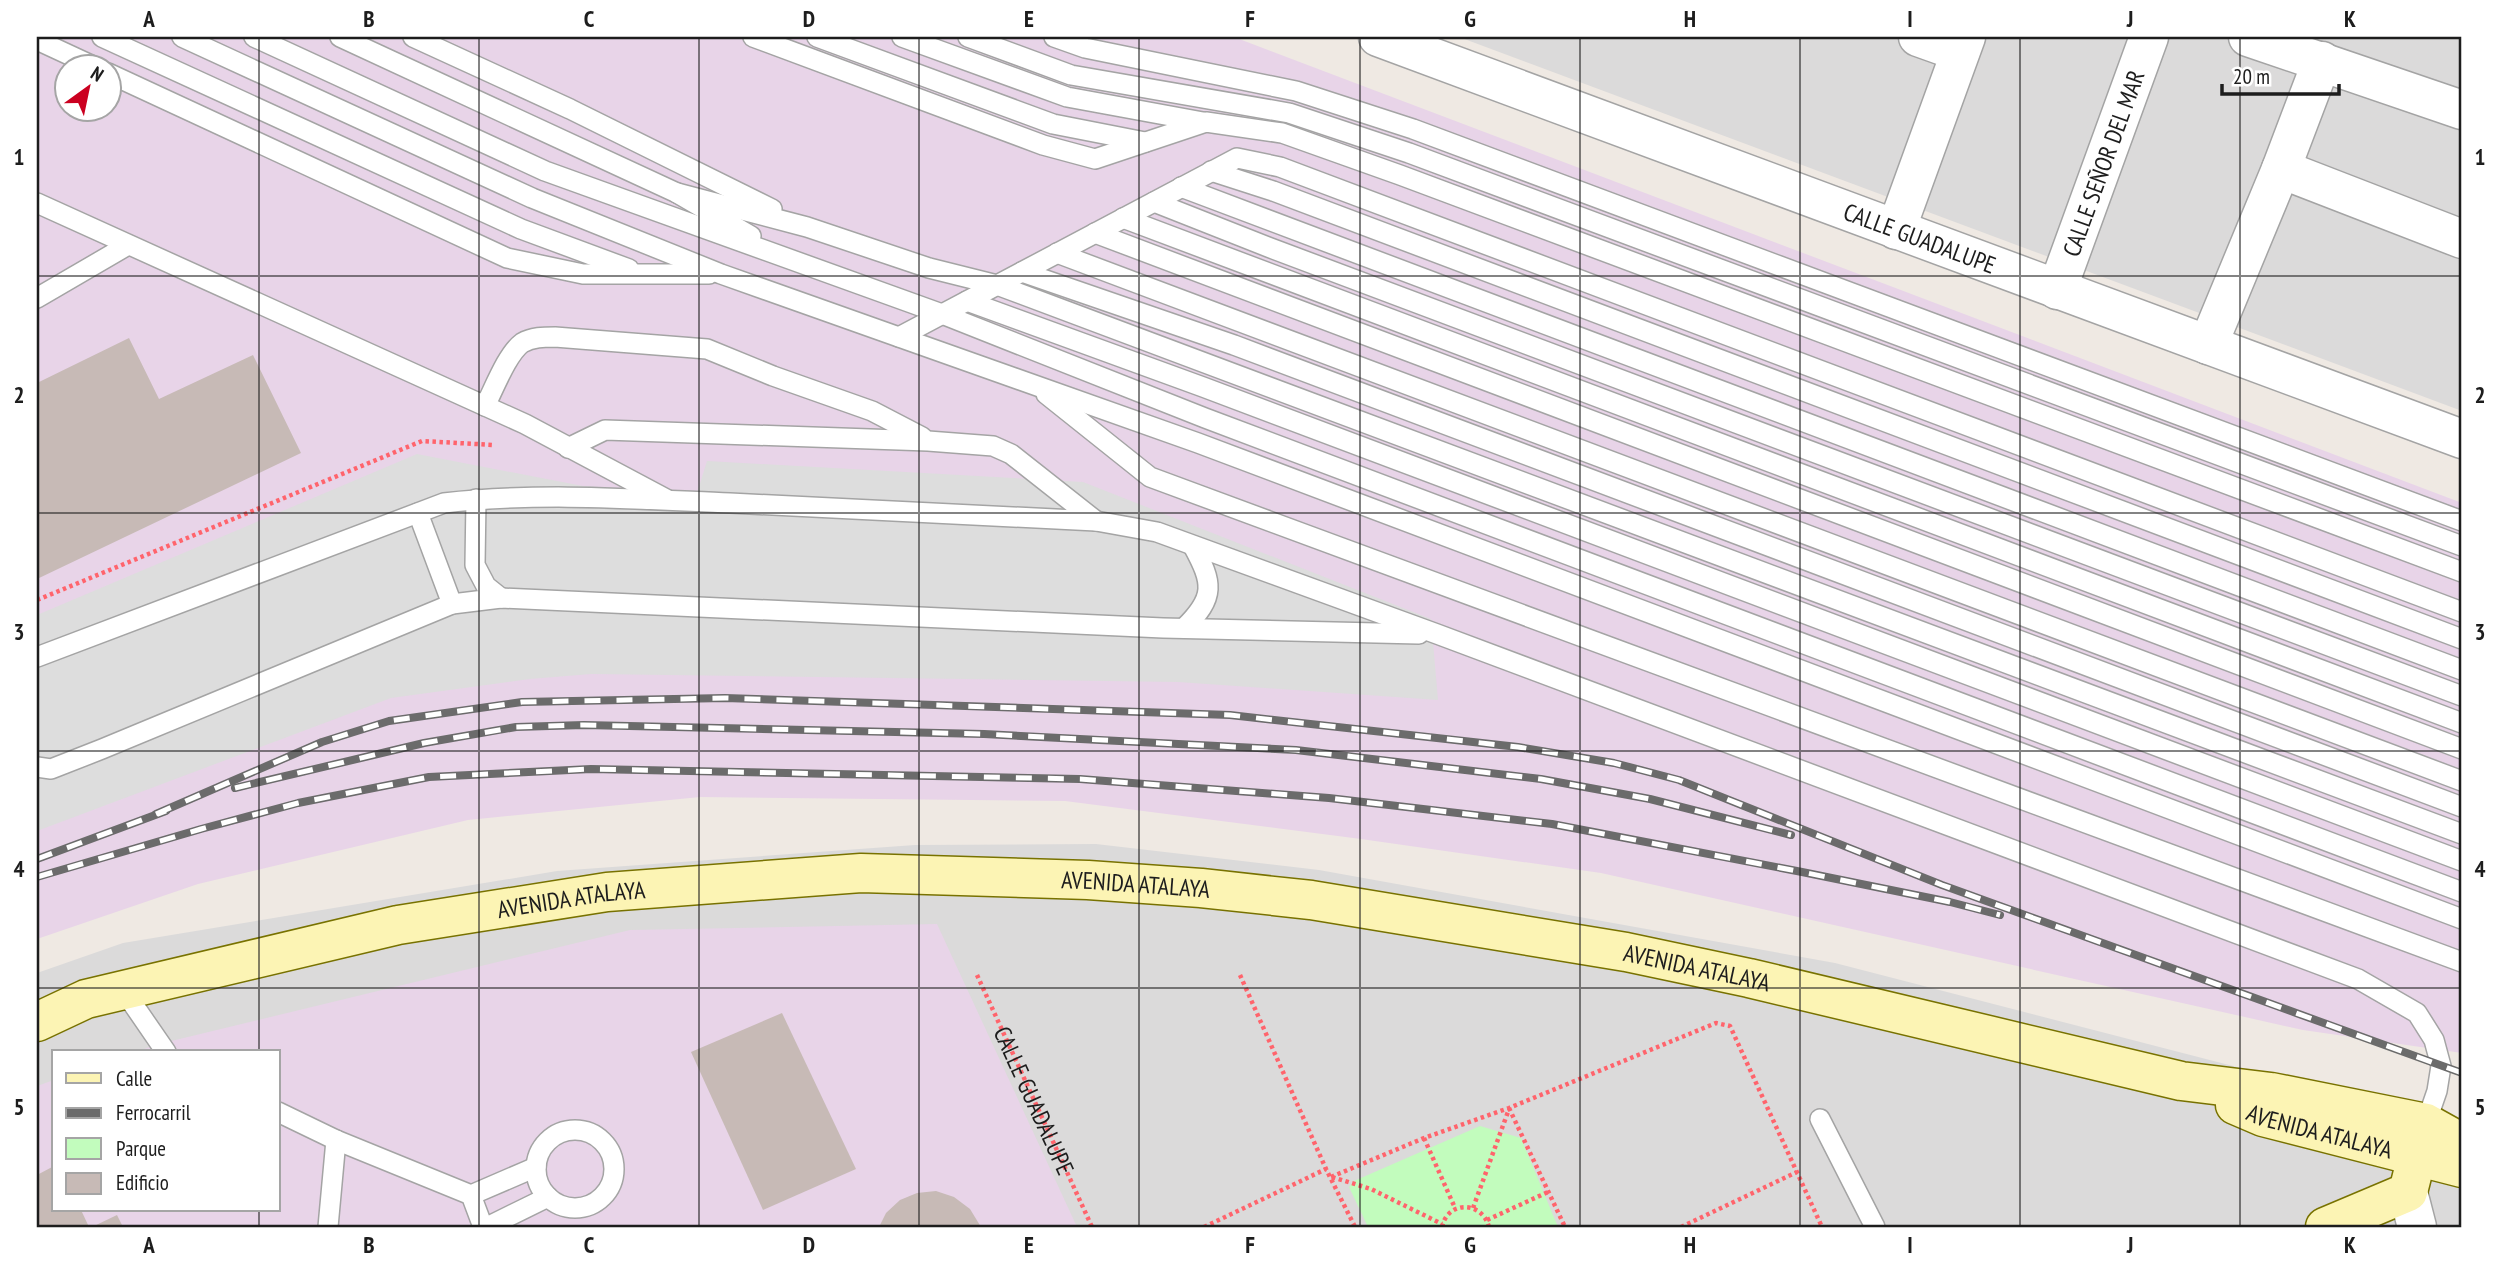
<svg xmlns="http://www.w3.org/2000/svg" width="2499" height="1264" font-family="'PT Sans Narrow',sans-serif">
  <rect width="100%" height="100%" fill="#efe9e3"/>
  <g fill="#dbdada" fill-rule="evenodd">
    <polygon points="1459,37 2462,37 2462,411"/>
    <path d="M1096,844l223,26 516,93 560,145 67,19v100h-2425v-254l86,-30 434,-72 358,-26zM54,1052h224v158h-224z"/>
  </g>
  <g fill="#e8d4e8" fill-rule="evenodd">
    <path d="M37,37h1197l1228,466v550l-159,-23 -702,-157 -240,-34 -296,-38 -365,-4 -232,23 -270,64 -161,55zM66,66h42v42h-42z"/>
    <polygon points="937,924 1077,1227 37,1227 37,1086 54,1080 54,1210 278,1210 278,1052 135,1052 159,1044 630,930"/>
  </g>
  <polygon fill="#c2fcbd" points="1480,1126 1521,1138 1558,1227 1368,1227 1349,1187 1354,1181"/>
  <polygon fill="#ddd" points="417,454 583,486 697,493 707,461 1083,482 1431,619 1438,700 1178,682 591,674 530,679 391,698 37,831 37,615"/>
  <g fill="#c7bab6">
    <polygon points="129,338 159,399 253,355 301,453 37,579 37,383"/>
    <polygon points="782,1013 856,1169 763,1210 691,1052"/>
    <polygon points="54,1166 54,1210 81,1210 89,1227 37,1227 37,1175"/>
    <polygon points="936,1191 954,1197 970,1209 981,1227 879,1227 886,1213 900,1200 917,1193"/>
    <polygon points="117,1215 123,1227 92,1227"/>
  </g>
  <g fill="none" stroke-linecap="round" stroke-linejoin="round">
    <defs>
      <g id="lane">
        <polyline points="102,37 521,229 629,269"/>
        <polyline points="182,37 532,198 721,274 1198,443 2462,919"/>
        <polyline points="254,37 545,171 942,314 1205,418 2462,892"/>
        <polyline points="340,37 677,193 751,236"/>
        <polyline points="413,37 570,109 772,209"/>
        <polyline points="753,37 1043,145 1095,159 1206,122 1282,133 1400,175 2462,572"/>
        <polyline points="817,37 1053,124 1145,142"/>
        <polyline points="902,37 1067,97 1203,122"/>
        <polyline points="968,37 1071,75 1289,113 1409,153 2462,546"/>
        <polyline points="1054,37 1085,48 1296,91 1413,129 2462,521"/>
        <polyline points="37,40 93,66"/>
        <polyline points="108,73 507,258 583,274 709,274"/>
        <polyline points="1211,171 1273,191 2462,639"/>
        <polyline points="1181,187 2462,670"/>
        <polyline points="677,193 807,227 929,268 997,285 2462,834"/>
        <polyline points="1154,202 1268,247 2462,696"/>
        <polyline points="37,203 525,424 666,499"/>
        <polyline points="1123,218 2462,723"/>
        <polyline points="1095,233 2462,749"/>
        <polyline points="1057,253 2462,781"/>
        <polyline points="1022,272 1234,345 2462,807"/>
        <polyline points="37,298 128,245"/>
        <polyline points="967,301 1203,387 2462,861"/>
        <polyline points="899,337 1237,158 1280,167 2462,612"/>
        <polyline points="1046,394 1150,477 2462,962"/>
        <path d="M485,406c9,-17 22,-52 37,-63 10,-6 22,-6 33,-6l152,12 66,27 99,35 50,26"/>
        <polyline points="568,448 605,430 928,441 993,446 1011,454 1096,521"/>
        <polyline points="476,499 475,565 486,586 501,598"/>
        <polyline points="418,513 452,604"/>
        <path d="M1184,628c32,-31 29,-45 9,-82"/>
        <path d="M37,657l407,-154c95,-11 192,-4 286,0 122,6 244,12 366,18l61,11 280,102 921,345 59,34 17,27 7,26 -4,25 -11,32"/>
        <polyline points="37,767 51,769 102,749 452,604 501,598 1163,628 1419,634"/>
        <polyline points="124,991 166,1052"/>
        <polyline points="278,1112 336,1140 471,1195 483,1227"/>
        <polyline points="1820,1119 1875,1227"/>
        <circle cx="575" cy="1169" r="39"/>
        <polyline points="471,1195 536,1167"/>
        <polyline points="328,1227 336,1140"/>
        <polyline points="487,1227 548,1197"/>
      </g>
      <g id="street">
        <path id="s2" d="M1378,37l1084,402"/>
        <polyline points="1918,37 1960,52"/>
        <polyline points="2248,37 2462,110"/>
        <polyline points="2281,169 2462,239"/>
        <polyline points="1896,230 1966,37"/>
        <path id="s3" d="M2057,290l92,-253"/>
        <polyline points="2208,345 2281,169 2322,61"/>
        <polyline points="2408,1192 2417,1227"/>
      </g>
      <g id="secondary">
        <path id="s4" d="M37,1022l49,-23 312,-74 209,-33 254,-19 227,7 113,8 110,12 315,52 123,26 432,103 90,11 155,31 36,20"/>
        <path id="s5" d="M2235,1105l28,12 199,51"/>
        <polyline points="2325,1227 2408,1192 2423,1132"/>
      </g>
    </defs>
    <use href="#lane" stroke="#a4a4a4" stroke-width="22"/>
    <use href="#street" stroke="#a4a4a4" stroke-width="41"/>
    <use href="#secondary" stroke="#787200" stroke-width="41"/>
    <g stroke="#ff646c" stroke-width="4.5" stroke-dasharray="3.5 3.5" stroke-linecap="butt">
      <polyline points="37,600 422,441 494,445"/>
      <path id="s1" d="M977,975l115,252"/>
      <polyline points="1240,975 1326,1169 1355,1227"/>
      <polyline points="1509,1108 1565,1227"/>
      <polyline points="1424,1138 1455,1208"/>
      <polyline points="1331,1177 1424,1138 1509,1108 1716,1023 1730,1026 1822,1227"/>
      <polyline points="1332,1177 1371,1189 1442,1224"/>
      <polyline points="1473,1208 1509,1109"/>
      <polyline points="1487,1220 1548,1192"/>
      <polyline points="1204,1227 1326,1169"/>
      <path d="M1442,1227c6,-27 40,-26 47,0"/>
      <polyline points="1681,1227 1797,1172"/>
    </g>
    <use href="#lane" stroke="#fff" stroke-width="19"/>
    <use href="#street" stroke="#fff" stroke-width="38"/>
    <use href="#secondary" stroke="#fcf4b4" stroke-width="38"/>
    <defs>
      <g id="rail">
        <polyline points="235,788 424,743 516,727 584,725 984,734 1296,750 1541,779 1650,799 1791,835"/>
        <polyline points="156,814 322,742 389,721 522,702 725,698 1230,715 1518,747 1614,763 1679,780 1942,885 2462,1073"/>
        <polyline points="37,859 166,811"/>
        <polyline points="37,877 201,829 298,803 429,777 591,769 1080,779 1329,798 1552,824 1802,872 1950,902 2000,915"/>
      </g>
    </defs>
    <use href="#rail" stroke="#6b6b6b" stroke-width="8"/>
    <use href="#rail" stroke="#fff" stroke-width="5" stroke-dasharray="16" stroke-linecap="butt"/>
  </g>
  <path fill="none" stroke="#1d1d1d" stroke-width="2" stroke-opacity="0.55" d="M259,37v1015M479,37v1190M699,37v1190M919,37v1190M1139,37v1190M1360,37v1190M1580,37v1190M1800,37v1190M2020,37v1190M2240,37v1190M37,276h2425M37,513h2425M37,751h2425M37,988h2425M259,1210v17"/>
  <g text-anchor="middle" dominant-baseline="central" stroke-width="7" stroke-linejoin="round" paint-order="stroke">
    <g font-size="24" fill="#1d1d1d" stroke="#fff">
      <text stroke="none"><textPath href="#s3" startOffset="135">CALLE SEÑOR DEL MAR</textPath></text>
      <text stroke="none"><textPath href="#s2" startOffset="578">CALLE GUADALUPE</textPath></text>
      <text stroke="none"><textPath href="#s4" startOffset="1116">AVENIDA ATALAYA</textPath></text>
      <text stroke="none"><textPath href="#s4" startOffset="550">AVENIDA ATALAYA</textPath></text>
      <text stroke="none"><textPath href="#s4" startOffset="1684">AVENIDA ATALAYA</textPath></text>
      <text stroke="none"><textPath href="#s1" startOffset="138">CALLE GUADALUPE</textPath></text>
      <text stroke="none"><textPath href="#s5" startOffset="89">AVENIDA ATALAYA</textPath></text>
    </g>
  </g>
  <rect width="2499" height="1264" fill="none" stroke="#ffffff" stroke-width="77"/>
  <rect x="52" y="1050" width="228" height="161" fill="#ffffff" stroke="#a5a5a5" stroke-width="2"/>
  <rect x="66" y="1073" width="35" height="10" fill="#fcf4b4" stroke="#a5a5a5" stroke-width="2"/>
  <text x="116" y="1086" font-size="21" fill="#1d1d1d">Calle</text>
  <rect x="66" y="1108" width="35" height="10" fill="#6b6b6b" stroke="#a5a5a5" stroke-width="2"/>
  <text x="116" y="1120" font-size="21" fill="#1d1d1d">Ferrocarril</text>
  <rect x="66" y="1138" width="35" height="21" fill="#c2fcbd" stroke="#a5a5a5" stroke-width="2"/>
  <text x="116" y="1156" font-size="21" fill="#1d1d1d">Parque</text>
  <rect x="66" y="1173" width="35" height="21" fill="#c7bab6" stroke="#a5a5a5" stroke-width="2"/>
  <text x="116" y="1190" font-size="21" fill="#1d1d1d">Edificio</text>
  <g transform="translate(88 88) rotate(33)"><circle r="33" fill="#ffffff" stroke="#a5a5a5" stroke-width="2"/>
  <path d="M0-5L12 26L0 18L-12 26Z" fill="#cb0020"/>
  <text y="-10" font-size="19" font-weight="bold" text-anchor="middle" fill="#1d1d1d">N</text>
  </g>
  <path d="M2222 84v10h117v-10" fill="none" stroke="#1d1d1d" stroke-width="3.5"/>
  <text x="2233" y="84" font-size="21" fill="#1d1d1d" stroke="#ffffff" stroke-width="5" paint-order="stroke">20 m</text>
  <rect x="38" y="38" width="2422" height="1188" fill="none" stroke="#1d1d1d" stroke-width="2.5"/>
  <g font-size="23" text-anchor="middle" font-weight="bold" fill="#1d1d1d">
    <text x="149" y="27">A</text>
    <text x="369" y="27">B</text>
    <text x="589" y="27">C</text>
    <text x="809" y="27">D</text>
    <text x="1029" y="27">E</text>
    <text x="1250" y="27">F</text>
    <text x="1470" y="27">G</text>
    <text x="1690" y="27">H</text>
    <text x="1910" y="27">I</text>
    <text x="2130" y="27">J</text>
    <text x="2350" y="27">K</text>
    <text x="19" y="165">1</text>
    <text x="2480" y="165">1</text>
    <text x="19" y="403">2</text>
    <text x="2480" y="403">2</text>
    <text x="19" y="640">3</text>
    <text x="2480" y="640">3</text>
    <text x="19" y="877">4</text>
    <text x="2480" y="877">4</text>
    <text x="19" y="1115">5</text>
    <text x="2480" y="1115">5</text>
    <text x="149" y="1253">A</text>
    <text x="369" y="1253">B</text>
    <text x="589" y="1253">C</text>
    <text x="809" y="1253">D</text>
    <text x="1029" y="1253">E</text>
    <text x="1250" y="1253">F</text>
    <text x="1470" y="1253">G</text>
    <text x="1690" y="1253">H</text>
    <text x="1910" y="1253">I</text>
    <text x="2130" y="1253">J</text>
    <text x="2350" y="1253">K</text>
  </g>
</svg>
